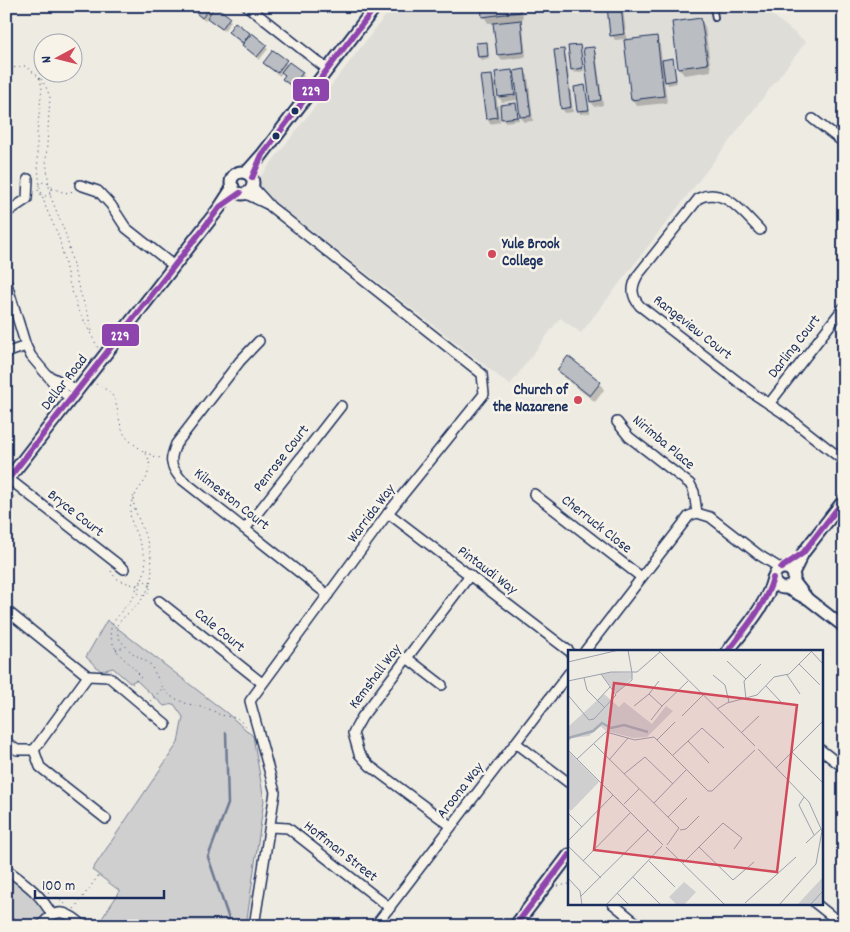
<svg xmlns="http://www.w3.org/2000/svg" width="850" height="932" font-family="Dekko,sans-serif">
  <rect width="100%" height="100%" fill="#eeebe2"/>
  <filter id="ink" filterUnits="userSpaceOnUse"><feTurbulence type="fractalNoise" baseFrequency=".02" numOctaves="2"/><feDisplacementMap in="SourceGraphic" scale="10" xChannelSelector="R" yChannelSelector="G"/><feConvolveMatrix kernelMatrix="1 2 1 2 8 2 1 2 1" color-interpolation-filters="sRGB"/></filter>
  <g filter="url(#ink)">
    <polygon fill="#deddd8" points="393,6 761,6 806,42 581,333 560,318 510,385 260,190 261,176"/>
    <g fill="#cfcfcf" stroke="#757f96">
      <polygon points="107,620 228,714 253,736 264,800 246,926 97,926 120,891 92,870 178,743 183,717 174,704 164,706 136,680 130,683 113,668 101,671 86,657"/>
      <polygon points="6,871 46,904 52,915 43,926 6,926"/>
    </g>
    <g fill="#0003">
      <polygon points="195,6 216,6 231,21 224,31 210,21 208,17 205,21 195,13 193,9"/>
      <polygon points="482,6 522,6 523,19 519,20 523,26 526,57 501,60 498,55 494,23 488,23 484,16"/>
      <polygon points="562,6 599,6 599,7 565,11"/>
      <polygon points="608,6 621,6 623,9 627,41 656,37 660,45 662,61 672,60 677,83 668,85 664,78 667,103 637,106 632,99 625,39 615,40 612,35"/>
      <polygon points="701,20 705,27 711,71 684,75 679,68"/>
      <polygon points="229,32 249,34 268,49 259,60"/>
      <polygon points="486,43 489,59 481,60 479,57"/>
      <polygon points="579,46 584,71 574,73 573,69"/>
      <polygon points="593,48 596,53 603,105 594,107 591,101"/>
      <polygon points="563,50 566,56 573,112 565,113 562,108"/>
      <polygon points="273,51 288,65 289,63 302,73 304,76 295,89 286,83 284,79 286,77 282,72 280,76 266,66 264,63"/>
      <polygon points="511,71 517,81 525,71 528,76 533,121 524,122 521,116 518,87 515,88 517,100 502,102 499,97"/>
      <polygon points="491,76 494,81 500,122 490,124 487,118"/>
      <polygon points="585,86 590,113 580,114 575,88"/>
      <polygon points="516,104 519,120 505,122 503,119"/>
      <polygon points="559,370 600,383 604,390 595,402 563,377"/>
    </g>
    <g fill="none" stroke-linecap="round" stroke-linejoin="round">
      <polyline stroke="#6e7992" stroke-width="2.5" points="226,926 229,919 208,857 228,804 226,733"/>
    </g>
    <g fill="#babdc2" stroke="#1b2f5e">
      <polygon points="194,6 212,6 202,18 191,9"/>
      <polygon points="215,6 230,17 222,29 207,18"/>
      <polygon points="481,6 519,6 520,12 482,17"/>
      <polygon points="607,6 621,6 624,34 610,36"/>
      <polygon points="701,18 708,64 678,68 672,22"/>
      <polygon points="521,20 524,52 497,55 493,23"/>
      <polygon points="235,22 250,33 243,43 228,32"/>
      <polygon points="252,33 267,45 257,57 242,45"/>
      <polygon points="657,36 664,96 631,100 624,40"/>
      <polygon points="487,42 488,56 478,57 476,43"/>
      <polygon points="580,45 583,68 571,70 568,46"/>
      <polygon points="594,47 601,100 590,102 583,48"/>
      <polygon points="564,49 571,107 561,109 554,50"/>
      <polygon points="273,50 287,60 277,73 263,63"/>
      <polygon points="673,58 676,80 665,82 662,60"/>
      <polygon points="289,62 303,72 293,87 282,79 285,75 281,72"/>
      <polygon points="525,69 531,116 520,117 514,71"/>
      <polygon points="512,70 515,95 498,97 495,72"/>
      <polygon points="492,75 497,117 486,119 480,76"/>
      <polygon points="585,85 589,110 577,111 574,87"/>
      <polygon points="516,103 518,117 501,119 500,105"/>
      <polygon points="568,356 601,382 590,396 557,370"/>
    </g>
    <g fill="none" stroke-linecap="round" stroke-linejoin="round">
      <defs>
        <polyline id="service" points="713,6 715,18"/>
        <g id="minor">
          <polyline points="247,6 327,69"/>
          <polyline points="813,119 844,143"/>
          <polyline points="80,185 98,191 111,205 126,228 174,266"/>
          <polyline points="252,186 271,207 482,374 484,394 388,513 250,701 275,792 254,926"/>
          <polyline points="244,193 267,204"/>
          <polyline points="6,213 27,199 28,179"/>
          <path d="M760,230c-16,-16 -36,-44 -61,-32l-61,77c-7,12 -7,21 2,31l114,88 29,19 61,48"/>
          <polyline points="6,281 26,346 31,356 58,388 71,399"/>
          <path d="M259,341l-19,20 -64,83c-6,15 -7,20 4,34l148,117"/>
          <polyline points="6,353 26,346"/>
          <polyline points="49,376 78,390"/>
          <polyline points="769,404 844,307"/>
          <polyline points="617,422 629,437 690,484 694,492 697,513"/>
          <polyline points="9,479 124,569"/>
          <polyline points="534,494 641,577"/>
          <polyline points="388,513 569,651"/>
          <polyline points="245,529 341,406"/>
          <polyline points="159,601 262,683"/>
          <polyline points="6,610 88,676 34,750 40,767 106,819"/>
          <polyline points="585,651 689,516 697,513 710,517 759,555 780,568"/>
          <polyline points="407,658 442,685"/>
          <polyline points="88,676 109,677 166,725"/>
          <polyline points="6,742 17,750 34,750"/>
          <polyline points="516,743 569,783"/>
          <polyline points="821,750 844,768"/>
          <polyline points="451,826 370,766 359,754 353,733 362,717 470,575"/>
          <polyline points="270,827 288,828 390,908"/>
          <path d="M6,869c20,15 34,24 46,46"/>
          <polyline points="612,903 640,926"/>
          <polyline points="815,903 844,926"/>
          <path d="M41,926c16,-21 26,-14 43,0"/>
          <polyline points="375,926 569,673"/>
        </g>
        <g id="tertiary">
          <polyline points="794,581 808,599 844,627"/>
          <polyline points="786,588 805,598"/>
        </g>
        <g id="secondary">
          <circle cx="242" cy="183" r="11"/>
          <polyline points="246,173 262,155 376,6"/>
          <polyline points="6,482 220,207 233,187"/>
          <circle cx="784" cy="578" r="10"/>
          <polyline points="793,573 803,553 844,500"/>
          <path d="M728,651c17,-23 39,-45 45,-73"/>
          <polyline points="515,926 569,855"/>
        </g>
      </defs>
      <use href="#service" stroke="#1b2f5e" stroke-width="8"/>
      <use href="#minor" stroke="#1b2f5e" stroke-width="12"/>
      <use href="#tertiary" stroke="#1b2f5e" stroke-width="14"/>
      <use href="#secondary" stroke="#1b2f5e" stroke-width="15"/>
      <g stroke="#1b2f5e" stroke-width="1" stroke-dasharray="1 4" stroke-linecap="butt">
        <polyline points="6,73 12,68 25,66 39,77 42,87 37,134 37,156 40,188 46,208 59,237 69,282 78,309 98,348"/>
        <polyline points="41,79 46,87 50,97 46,160 50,195 66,235 78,286 91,323 92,333"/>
        <circle cx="45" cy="189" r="7"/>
        <polyline points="52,188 65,193 74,191"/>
        <path d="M96,384c5,3 13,6 16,11 8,12 5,33 16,44 10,11 26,12 20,34 -3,14 -16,16 -14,34 10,28 27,56 12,86 -6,12 -21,21 -29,32v7l3,8 11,12 19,12 13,24 7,8 15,7 27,7 8,5 17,3 11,10"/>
        <polyline points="145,452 158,458 162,457"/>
        <polyline points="6,502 11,496 18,498"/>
        <polyline points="236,510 247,510"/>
        <path d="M111,571c5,11 15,11 26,15"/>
        <circle cx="143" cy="588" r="7"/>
        <polyline points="116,650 124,647"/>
        <path d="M132,684l9,-7c-12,-18 -27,-19 -31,-45 3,-13 13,-22 21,-32 7,-8 12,-20 14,-31 4,-27 -25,-45 -11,-73"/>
        <polyline points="150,701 163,688"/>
        <polyline points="558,886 569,884"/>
        <polyline points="44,889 65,904"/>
        <polyline points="74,909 99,875"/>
        <polyline points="6,912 14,918 32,923"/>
      </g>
      <use href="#service" stroke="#f7f3e8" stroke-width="4.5"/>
      <use href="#minor" stroke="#f7f3e8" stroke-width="9"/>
      <use href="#tertiary" stroke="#f7f3e8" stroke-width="10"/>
      <use href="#secondary" stroke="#f7f3e8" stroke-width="11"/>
      <defs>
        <g id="bus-1">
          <polyline points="252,178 262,155 376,6"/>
          <polyline points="6,482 220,207 240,193"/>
          <polyline points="781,568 803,553 844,500"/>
          <path d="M728,651c18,-23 37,-45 45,-73"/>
          <polyline points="515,926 569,855"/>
        </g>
      </defs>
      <use href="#bus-1" stroke="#f7f3e8" stroke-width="10"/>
      <use href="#bus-1" stroke="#8e44ad" stroke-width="6"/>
    </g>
  </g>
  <g fill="#1b2f5e" stroke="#f7f3e8" stroke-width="2">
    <circle cx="295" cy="111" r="4.5"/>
    <circle cx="276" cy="136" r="4.5"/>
  </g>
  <g fill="#d1495b" stroke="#f7f3e8" stroke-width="2">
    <circle cx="492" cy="254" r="5"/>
    <circle cx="578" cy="400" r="5"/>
  </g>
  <g text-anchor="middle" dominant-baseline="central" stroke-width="5" stroke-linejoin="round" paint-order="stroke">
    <g font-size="15" font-weight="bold" fill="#1b2f5e" stroke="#f7f3e8" text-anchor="start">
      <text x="502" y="245">Yule Brook<tspan x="502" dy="17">College</tspan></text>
      <text x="568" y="391" text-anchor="end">Church of<tspan x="568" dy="17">the Nazarene</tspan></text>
    </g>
    <g font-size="15" fill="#1b2f5e" stroke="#f7f3e8">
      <text transform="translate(692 328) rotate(38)">Rangeview Court</text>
      <text transform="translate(795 347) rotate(-52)">Darling Court</text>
      <text transform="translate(65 383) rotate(-52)">Dellar Road</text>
      <text transform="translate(663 443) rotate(40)">Nirimba Place</text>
      <text transform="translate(282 459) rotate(-52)">Penrose Court</text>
      <text transform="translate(231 500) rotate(38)">Kilmeston Court</text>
      <text transform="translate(75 514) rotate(38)">Bryce Court</text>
      <text transform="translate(372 514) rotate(-53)">Warrida Way</text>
      <text transform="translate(596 525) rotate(38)">Cherruck Close</text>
      <text transform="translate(487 571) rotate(37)">Pintaudi Way</text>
      <text transform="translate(219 631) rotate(39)">Cale Court</text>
      <text transform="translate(376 677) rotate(-53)">Kemshall Way</text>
      <text transform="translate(461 791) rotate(-52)">Aroona Way</text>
      <text transform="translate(340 852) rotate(38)">Hoffman Street</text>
    </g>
  </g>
  <g transform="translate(568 650)">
    <rect width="255" height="255" fill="#eeebe2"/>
    <path d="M44,22l20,1v5l-16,15 -15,-19zM36,44l15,13 5,-5 28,22 14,-18 7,5 -26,26 -13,1 -28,-7 -6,-5 -11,10 -17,2 -4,4v-15zM0,101l31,31 -28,29 -3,-3zM255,227v28h-26zM116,232l12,10 -12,13h-7l-8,-8z" fill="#cfcfcf"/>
    <path fill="none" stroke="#a6abb5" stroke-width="2.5" d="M0,88l25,-7 9,-8 9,5 13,-3 24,7"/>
    <path fill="none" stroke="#9aa0ad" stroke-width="1" d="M60,0l4,23M90,0l97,96M243,1l12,13M159,11l19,18M0,12l51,-12M231,14l21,21M145,25l12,10 4,17M219,25l13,19M16,28l3,12 18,18M0,31l43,-9h26l23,-20M198,36l16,17M48,43l16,-13v-7M81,44l10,-13M0,45l21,25 5,-1 22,-24 -15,-21M178,49l-2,-18 17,-17M29,51l13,-14M66,56l15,-12 13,12 26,-25M149,59l10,-6 30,-8 17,-18 15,-3 24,-24M114,66l21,-21M83,70l11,-14M173,83l18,-17M89,90l18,-18M120,91l21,22M26,94l85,84 -12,17M190,99l51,53 13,29 -6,33 -37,41M0,100l95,95M224,102l31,31M105,105l29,-27 22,20M9,109l29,-27 29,8 19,-3 54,54h4l43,-41M41,110l19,-22M208,118l47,-47M56,124l21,-17 28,27M236,147l-5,8 15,30M86,153l33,-34M56,154l15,-15M0,163l14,14M100,167l19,-19M112,180l6,-1 13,-13M0,191l45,-46M238,193l15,-14M0,196l33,32M98,197l59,58M131,197l34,33 21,-18M15,211l48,-49M81,211l26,26M115,213l40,-40 19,15 -8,11M65,227l28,28M0,228l12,13 2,14M49,243l12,12M13,246l67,-66M177,253l51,-46M38,255l56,-59M242,255l13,-14"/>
    <path fill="#d1495b" fill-opacity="0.15" stroke="#d1495b" stroke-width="2.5" d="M46,33l183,22 -20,167 -183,-22z"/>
    <rect width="255" height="255" fill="none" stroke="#1b2f5e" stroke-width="2.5"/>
  </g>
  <g stroke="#f7f3e8" stroke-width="2">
    <rect x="292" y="78" width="38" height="24" rx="5" fill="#8e44ad"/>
    <rect x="101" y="323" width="39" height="24" rx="5" fill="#8e44ad"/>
  </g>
  <g font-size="14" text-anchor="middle" font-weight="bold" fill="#fff">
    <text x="311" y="95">229</text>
    <text x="120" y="340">229</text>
  </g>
  <rect width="850" height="932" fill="none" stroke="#f7f3e8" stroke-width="25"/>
  <rect x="12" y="12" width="825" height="907" fill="none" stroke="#1b2f5e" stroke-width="2" filter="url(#ink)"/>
  <g transform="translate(58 58) rotate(263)"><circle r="24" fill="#f7f3e8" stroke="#9fa5b1"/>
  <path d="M0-4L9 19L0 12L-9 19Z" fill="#d1495b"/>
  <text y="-8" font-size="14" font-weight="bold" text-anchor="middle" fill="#1b2f5e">N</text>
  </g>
  <path d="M35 890v8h129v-8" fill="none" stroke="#1b2f5e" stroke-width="2.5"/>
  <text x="42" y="890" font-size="15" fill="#1b2f5e" stroke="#f7f3e8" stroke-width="4" paint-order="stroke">100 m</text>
</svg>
